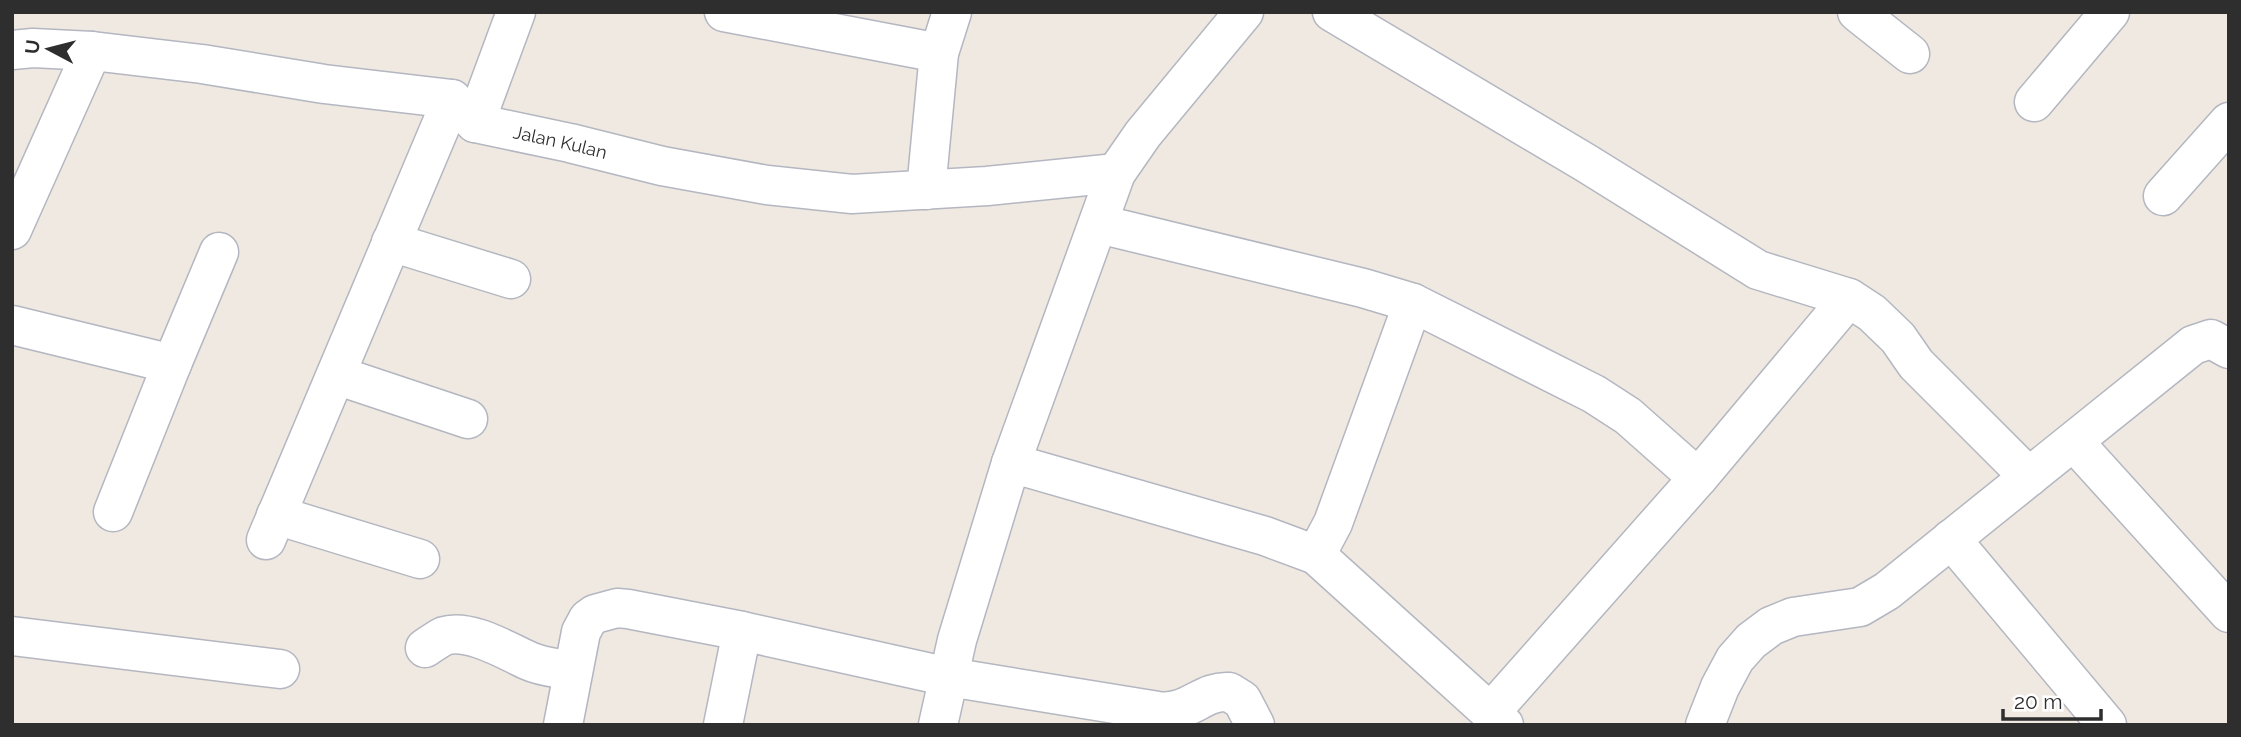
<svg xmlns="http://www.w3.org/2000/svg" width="2241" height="737" font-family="Raleway,sans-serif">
  <rect width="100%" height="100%" fill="#efe9e1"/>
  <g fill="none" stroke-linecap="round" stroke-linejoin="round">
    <defs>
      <g id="minor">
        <polyline points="724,12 939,53"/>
        <polyline points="1332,12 1586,163 1758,270 1849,298 1872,313 1898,338 1916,364 2029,477"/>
        <polyline points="1857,12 1910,54"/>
        <path id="s1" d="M12,50l21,-2 59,3 110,13 122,20 128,15 23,24 95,20 92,23 105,19 85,9 135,-8 129,-13"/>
        <polyline points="2034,102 2110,12"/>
        <polyline points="475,123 516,12"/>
        <polyline points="926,190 939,53 952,12"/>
        <polyline points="2163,196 2229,122"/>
        <polyline points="1099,224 1363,288 1413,303 1594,394 1628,416 1698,478"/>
        <polyline points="12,230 92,51"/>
        <polyline points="391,242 511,279"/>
        <polyline points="12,325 172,364 219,252"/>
        <polyline points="336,375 468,419"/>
        <polyline points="2074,442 2229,613"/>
        <polyline points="1011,463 1265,536 1316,555 1333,523 1413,303"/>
        <polyline points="113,512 172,364"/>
        <polyline points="276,515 420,559"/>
        <polyline points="1951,539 2107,725"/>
        <polyline points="266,540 452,99"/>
        <polyline points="1316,555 1504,725"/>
        <polyline points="12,636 280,669"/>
        <path d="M425,648c6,-4 13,-9 19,-12 25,-8 63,15 85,25 13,6 29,7 44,10"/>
        <polyline points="1490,713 1698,478 1849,298"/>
        <path d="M563,725l18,-93 7,-13 7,-5 22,-6 11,1 114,22 207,46 209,34c31,4 44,-21 71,-19l13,8 13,25"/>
        <polyline points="723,725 742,631"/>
        <polyline points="938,725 957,640 1011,463 1116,173 1143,134 1244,12"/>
        <polyline points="1705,725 1720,687 1735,659 1751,641 1771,626 1793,617 1860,607 1887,591 2193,345 2211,339 2229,349"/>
      </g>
    </defs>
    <use href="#minor" stroke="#b4b7c1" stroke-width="41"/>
    <use href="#minor" stroke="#fff" stroke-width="38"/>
  </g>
  <g text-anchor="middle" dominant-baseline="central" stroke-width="6" stroke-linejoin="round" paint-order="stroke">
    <g font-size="18" fill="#2e2e2e" stroke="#fff">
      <text stroke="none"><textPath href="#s1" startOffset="564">Jalan Kulan</textPath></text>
    </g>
  </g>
  <rect width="2241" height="737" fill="none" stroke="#2e2e2e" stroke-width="28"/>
  <g transform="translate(49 49) rotate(277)" stroke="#ffffff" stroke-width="5" paint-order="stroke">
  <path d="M0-5L12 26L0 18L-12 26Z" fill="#2e2e2e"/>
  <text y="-10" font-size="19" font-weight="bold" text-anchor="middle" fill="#2e2e2e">U</text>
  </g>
  <path d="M2003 709v10h98v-10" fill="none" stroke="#2e2e2e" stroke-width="3.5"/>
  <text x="2014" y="709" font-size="21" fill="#2e2e2e" stroke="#ffffff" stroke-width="5" paint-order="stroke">20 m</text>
</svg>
